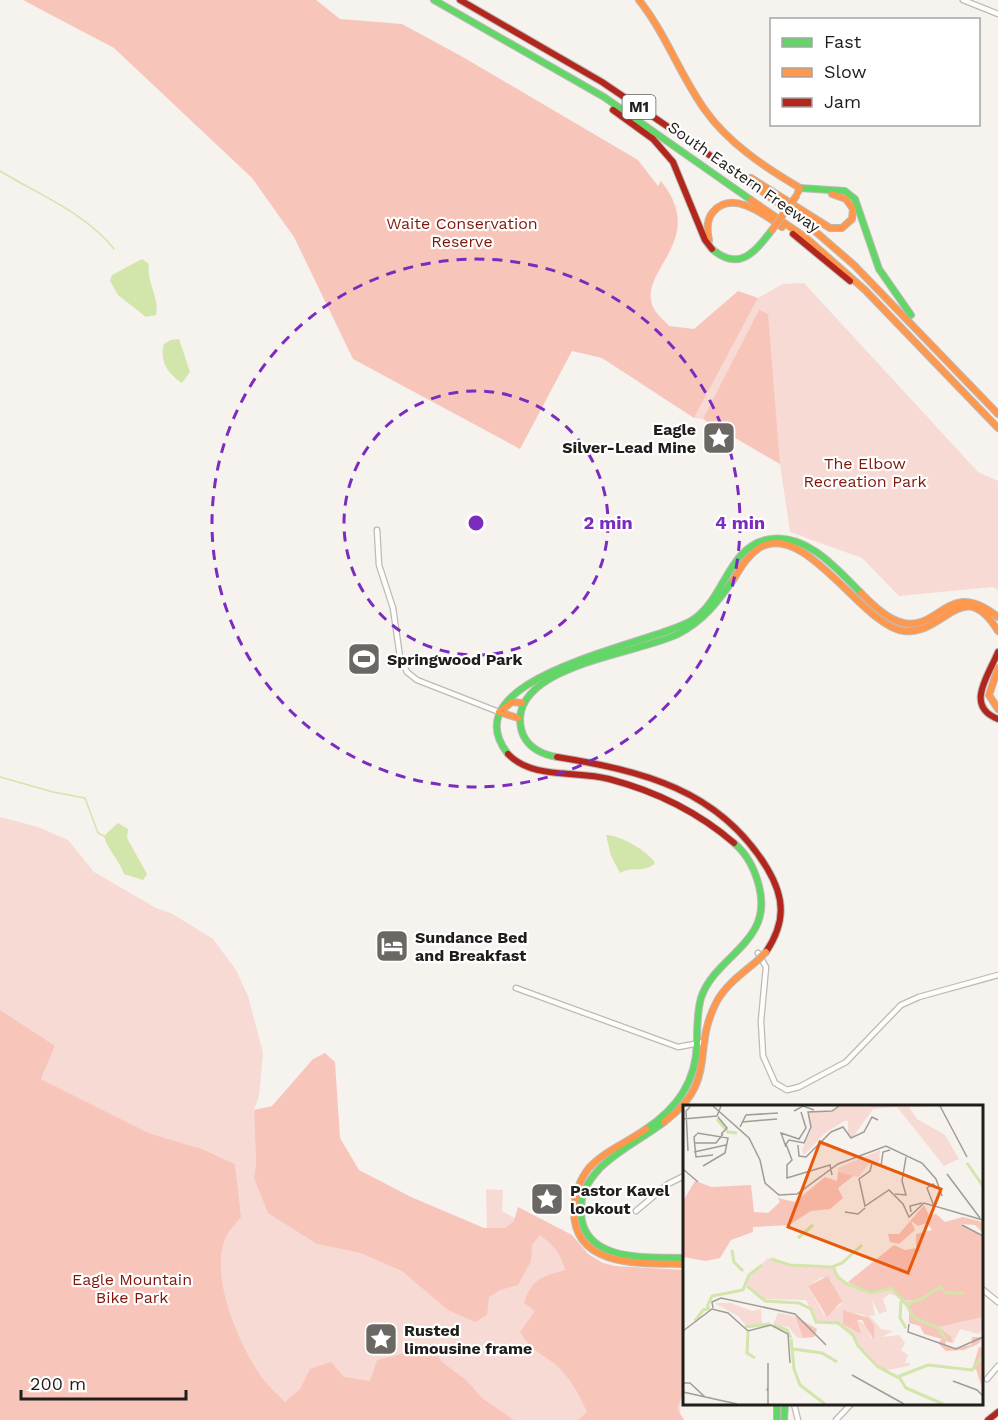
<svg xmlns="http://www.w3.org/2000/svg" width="998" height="1420" font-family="'Work Sans',sans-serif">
  <rect width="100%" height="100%" fill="#f6f2ee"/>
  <g fill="#f7dad4" fill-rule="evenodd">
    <polygon points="804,283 978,472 998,481 998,590 993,587 899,596 862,558 790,532 780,464 703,419 694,418 758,298 783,284"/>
    <path d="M0,817l38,10 30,13 26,32 62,36 15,5 42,26 23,31 12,26 15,57 -4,43 -5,14 2,54 -2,14 234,94 -2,-83 17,1 -1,21 102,56 80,112 -3,-2 -1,43h-680zM55,1046l-14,33 108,54 53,16 33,15 3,30 -208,-114z"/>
  </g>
  <g fill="#f8c5ba">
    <path d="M23,0h293l24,19 62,5 59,32 177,104 20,26 3,-5c48,60 -24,89 -8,126 3,7 11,13 16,19l25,3 44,-38 20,7 -64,120 -92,-60 -30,-7 -52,98 -167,-90 -59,-122 -42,-59 -138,-130z"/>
    <polygon points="759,310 768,314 780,464 703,419"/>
    <path d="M0,1010l55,36 -14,33 108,54 53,16 33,15 6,53c-5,6 -11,12 -14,18 -20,37 12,109 33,140 7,10 17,19 25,27l15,-13 10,-20 21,-7 13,15 26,4 7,-21 21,-5 27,-10 7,2 10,15 24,18 16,18 32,22h-514z"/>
    <path d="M325,1053l10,9 5,76 19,32 52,27 73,31h21l9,-7 4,-14 54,28 16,19 15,9 12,3 69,4v122l-7,16 7,12h-106l9,-8c-8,-18 -17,-35 -32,-48 -17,-13 -23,-13 -35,-32l15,-21 -11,-8c8,-25 18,-26 41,-33 -4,-17 -11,-24 -25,-35l-8,10 -1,16 -13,24 -18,5 -11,7 -2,18 -12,7 -27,-12 -46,-39 -41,-18 -44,-9 -49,-31 -14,-35 2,-14 -2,-54 18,-4 41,-47z"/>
  </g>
  <g fill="#d2e5aa">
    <path d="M142,259l7,5c-3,18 11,34 7,51l-10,2 -28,-22 -8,-14 2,-6z"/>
    <path d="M179,339l11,33 -8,11c-14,-9 -23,-22 -18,-39l7,-4z"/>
    <path d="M118,823l10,6 -1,9 20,36 -4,6 -19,-6c-5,-15 -16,-23 -20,-38z"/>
    <path d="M606,835c14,0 42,16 49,28 -9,10 -23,3 -35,10l-9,-17z"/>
  </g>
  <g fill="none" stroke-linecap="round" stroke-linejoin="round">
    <g stroke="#d2e5aa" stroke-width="1.5">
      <path d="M0,171c39,24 86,42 114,78"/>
      <polyline points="0,777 53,792 85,798 98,833 104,836"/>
    </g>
    <defs>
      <g id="street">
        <polyline points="963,0 998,14"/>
        <polyline points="377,530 379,565 393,608 400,657 407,672 417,680 499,712"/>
        <polyline points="758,953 766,967 761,1021 763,1056 775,1083 787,1090 799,1087 846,1062 901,1005 919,997 998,975"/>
        <polyline points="516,988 678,1047 705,1042"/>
        <polyline points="636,1211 668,1184 684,1176"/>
        <polyline points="982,1289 998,1302"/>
        <polyline points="987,1379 998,1366"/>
        <polyline points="794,1404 798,1420"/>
        <polyline points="836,1420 851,1404"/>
      </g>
      <g id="fast">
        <polyline points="434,0 604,97 751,200"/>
        <polyline points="800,188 845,191 855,199 879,269 911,315"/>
        <path d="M712,249c27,23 42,4 60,-19"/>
        <path d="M508,754c-62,-79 150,-110 186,-135 31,-21 35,-75 77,-80 37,-5 67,31 90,54"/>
        <path d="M557,757c-12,-2 -24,-7 -31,-17 -5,-7 -6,-13 -6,-22 3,-54 120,-65 158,-84 25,-13 39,-31 55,-54"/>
        <path d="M664,1122c-21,16 -46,28 -64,46 -13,14 -20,27 -19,45 2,50 68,44 103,45"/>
        <path d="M646,1129c31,-21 50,-47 51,-86 0,-15 0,-31 4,-45 14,-43 73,-55 58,-112 -4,-16 -12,-32 -25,-43"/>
        <polyline points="777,1404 777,1420"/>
        <polyline points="784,1420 785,1404"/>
      </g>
      <g id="slow">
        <path d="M639,0c27,34 41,75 66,110 23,33 61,58 95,78l-2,4"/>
        <polyline points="751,178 830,228 842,228 852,219 853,209 846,199 832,194"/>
        <polyline points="755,186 809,226 854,265 998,414"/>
        <polyline points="751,200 805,237 865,290 998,428"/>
        <path d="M709,240c-2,-9 -3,-20 4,-28 19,-23 52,3 69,15"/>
        <path d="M733,580c7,-11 14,-24 26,-32 46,-29 104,79 145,83 41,4 59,-57 94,0"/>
        <path d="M861,593c12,12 26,26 42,30 39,7 45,-46 95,-6"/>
        <polyline points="998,668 989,695 998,709"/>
        <polyline points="502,710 512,702 522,703"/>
        <polyline points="499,712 518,718"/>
        <path d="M664,1122c55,-41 27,-70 52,-119 9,-18 27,-30 42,-43"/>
        <path d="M646,1129c-18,13 -43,23 -57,39 -10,12 -15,29 -15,43 0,58 70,52 110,53"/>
      </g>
      <g id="jam">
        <polyline points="460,0 602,82 755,186"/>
        <polyline points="613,110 653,139 673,162 705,240 712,249"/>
        <polyline points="793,234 850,281"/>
        <path d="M998,652c-9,23 -34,54 0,67"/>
        <path d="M508,754c25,26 68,16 101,25 46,12 89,33 125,64"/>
        <path d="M557,757c85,14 162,32 210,111 18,30 19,54 -1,84"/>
        <polyline points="988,1420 998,1412"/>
      </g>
    </defs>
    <use href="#street" stroke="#bdbab6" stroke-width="7"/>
    <use href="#fast" stroke="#bdbab6" stroke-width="8"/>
    <use href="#slow" stroke="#bdbab6" stroke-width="8"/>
    <use href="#jam" stroke="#bdbab6" stroke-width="8"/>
    <use href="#street" stroke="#fefdfc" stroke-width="4.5"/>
    <use href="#fast" stroke="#63d668" stroke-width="6"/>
    <use href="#slow" stroke="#ff974d" stroke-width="6"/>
    <use href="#jam" stroke="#b3261e" stroke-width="6"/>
    <defs>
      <g id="slow-bridge">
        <polyline points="772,230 797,195"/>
        <polyline points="758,960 766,952"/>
      </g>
    </defs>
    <use href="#slow-bridge" stroke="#bdbab6" stroke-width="8" stroke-linecap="butt"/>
    <use href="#slow-bridge" stroke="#ff974d" stroke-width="6"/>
  </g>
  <g fill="none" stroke="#7b2cbf" stroke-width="3" stroke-dasharray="10 8">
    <circle cx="476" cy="523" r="132"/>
    <circle cx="476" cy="523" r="264"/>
  </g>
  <defs>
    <symbol id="sight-square" viewBox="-11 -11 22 22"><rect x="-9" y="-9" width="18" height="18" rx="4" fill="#6b6864" stroke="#fff"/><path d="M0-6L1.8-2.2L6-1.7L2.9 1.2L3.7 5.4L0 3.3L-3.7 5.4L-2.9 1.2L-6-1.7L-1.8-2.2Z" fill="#fff"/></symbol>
    <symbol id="stadium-square" viewBox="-11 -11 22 22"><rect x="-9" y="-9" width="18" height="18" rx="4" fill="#6b6864" stroke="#fff"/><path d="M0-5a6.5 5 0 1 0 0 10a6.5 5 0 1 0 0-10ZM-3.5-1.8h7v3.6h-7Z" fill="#fff"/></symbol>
    <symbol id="hotel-square" viewBox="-11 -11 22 22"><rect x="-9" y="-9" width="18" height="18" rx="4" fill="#6b6864" stroke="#fff"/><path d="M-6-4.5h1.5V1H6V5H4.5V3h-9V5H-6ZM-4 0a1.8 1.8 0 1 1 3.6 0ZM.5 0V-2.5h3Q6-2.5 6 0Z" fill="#fff"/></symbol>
  </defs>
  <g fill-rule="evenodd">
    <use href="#sight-square" x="700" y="419" width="38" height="38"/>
    <use href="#stadium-square" x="345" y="640" width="38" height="38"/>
    <use href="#hotel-square" x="373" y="927" width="38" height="38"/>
    <use href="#sight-square" x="528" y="1180" width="38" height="38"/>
    <use href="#sight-square" x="362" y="1320" width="38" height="38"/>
  </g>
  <g text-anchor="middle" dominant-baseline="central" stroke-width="4.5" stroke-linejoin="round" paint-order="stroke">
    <rect fill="#fff" stroke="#63625f" stroke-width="1.5" x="622.5" y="95" width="33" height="24" rx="4.5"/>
    <g font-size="15" font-weight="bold" fill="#201e1a">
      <text x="639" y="107">M1</text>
    </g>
    <g font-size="16" fill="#201e1a" stroke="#fff">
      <text transform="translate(744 177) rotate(35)">South Eastern Freeway</text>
    </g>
    <g font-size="16" fill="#7f170b" stroke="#fff">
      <text x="462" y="223">Waite Conservation<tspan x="462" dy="18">Reserve</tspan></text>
      <text x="865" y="463">The Elbow<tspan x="865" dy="18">Recreation Park</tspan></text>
      <text x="132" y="1279">Eagle Mountain<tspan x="132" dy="18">Bike Park</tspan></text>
    </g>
    <g font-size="16" font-weight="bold" fill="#201e1a" stroke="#fff" text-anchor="start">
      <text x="696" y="429" text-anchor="end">Eagle<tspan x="696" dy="18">Silver-Lead Mine</tspan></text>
      <text x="387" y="659">Springwood Park</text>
      <text x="415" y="937">Sundance Bed<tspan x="415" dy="18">and Breakfast</tspan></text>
      <text x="570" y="1190">Pastor Kavel<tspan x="570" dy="18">lookout</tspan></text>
      <text x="404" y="1330">Rusted<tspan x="404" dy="18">limousine frame</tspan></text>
    </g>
  </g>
  <g transform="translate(683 1105)">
    <rect width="300" height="300" fill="#f6f2ee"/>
    <path d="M156,1h100l-30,1 8,12 28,16 14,24 -15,7 -47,-59 -24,2 -20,28h-5v-16h-4l-19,12 -21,22 -2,-5 9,-21 -2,-17 23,-1zM197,45l-1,14 -9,-2 -11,15 -6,-1 -7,6 -8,-10v-4zM85,153l22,7 42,2 15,17 15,5 29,-1 11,12h14l-8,9 -11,-13 -8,-2 -6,5 4,12 -8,3 -7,-15 3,17 -6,-1 12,14 12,2 -11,6 17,-2 6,8 -4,7 7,5 -3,8h5l-1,3 -26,5 -25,-25 -5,-11 -15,-12 -22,-1 -10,-22 -46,-1 -15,-17zM139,172l9,3 10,25 -17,10 -16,-29zM160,206l21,4 10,10 -3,15 -3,-14 -11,-6 3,14zM31,198h17l21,8 9,-2 1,15 -15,3 -9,-11zM95,208l17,3 8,22h-5l-10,-11 -15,-2zM300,212v13l-5,4 -18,-5 -7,14 -14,-16z" fill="#f7dad4" fill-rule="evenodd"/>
    <path d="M155,67l15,4 -15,12 5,10 -13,11 -19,2 -22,14 -36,2v5l-22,8 -11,18 -14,3 -23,-4v-56l12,-20 17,6 39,-2 3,27 14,1 12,-11 -2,-4 17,4 30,-25 12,4zM241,100l5,10 7,-1 9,8 18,-5 20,5v11l-8,-8 -14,-1 22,12v81l-44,10 12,10 2,6 -7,-2 -1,4 8,3 18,-3 1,-8h11l-5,7 -14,6 -18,1 -8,-8 4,-4 -18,-5 -4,-8 -11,-3v-17l7,-6h-15l-10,-12 -20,5 -23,-11 46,-37 11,5 11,-2v-14l16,-4 -5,-7 -9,3 -7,-5 4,9 -16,14 -9,-2 -2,-8h11zM145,171l14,25 -15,16 -19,-31zM160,205l26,8 5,7v15l-12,-20h-5l4,14 -18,-10zM112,211l22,13 -3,8 -11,1zM296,242l4,1 -2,37 -5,-16 -4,1z" fill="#f8c5ba"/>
    <path fill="none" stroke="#d2e5aa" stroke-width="3" d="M34,14l11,13 9,1M284,58l16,23M115,133l15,-13M49,145l2,12 9,9M88,154l19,6 42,2 10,-4 20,-18M151,163l3,9 10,7 24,9 20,-5 15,16 16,-5 18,-12 6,6h18M64,181l18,15 34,2 12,6 5,13 22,1 15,12 5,11 19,20 20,11 31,-12 44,5 11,-14M218,196l-1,17 6,10M224,200l6,12 25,11 8,11M24,202l5,-11 31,-6 6,-15 13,-10M12,216l8,-11 7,-2M91,220l13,5 4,8M62,222l25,-3M65,227l-1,21 8,5M108,234l3,30 6,16 25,19M110,244l29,4 15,9M216,272l7,11 37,16"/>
    <path fill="none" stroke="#a09d99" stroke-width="1.5" d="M30,1l36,32 11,22 5,23 14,12 18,-1 41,-30 48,-18 36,17 14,16 6,17M257,1l27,51M111,6l9,-5 11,4M35,12l9,11 -6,6M0,14l34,-3 4,-10M59,17l35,-3M57,22l6,-12 32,-2M14,28l31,5 -3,15 -22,13M14,29l-3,3 2,20 17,-2M11,38h22l7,-9M115,40l1,11 7,1 25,-25 12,-5 8,11 13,-6 8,-15 6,3M103,42l-5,-14 18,6 7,-11 -5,-16M207,45l-7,2 -2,14 -9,-3 -2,8 -11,8 6,27 24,-16 14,14 6,13 15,-14 59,17M5,46l-2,-40 4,-4M11,47l32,-7M0,64l15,13M264,69l33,44M149,70l-2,-10 -43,13v-13l5,-5 -6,-16 3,-4 15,3 7,-16 -3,-15 24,-1 7,-5M212,89l11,1 -4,-14 4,-24M251,101l-7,-18 6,-4 3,3M162,107l13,2 7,-6M228,107l-1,-6 12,-3M279,120l21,11M30,203l-1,-6 9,-4 74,16 31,31M226,219l-1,8 48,17 27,-12M0,226l29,-22 16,4 20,18 23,-6 17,9 2,29M85,258v24M169,270l52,29M270,276l24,9 6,6M0,278h7l15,14M84,286l1,-4v17M0,287l54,12"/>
    <path fill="#e8590c" fill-opacity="0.15" stroke="#e8590c" stroke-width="3" d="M137,37l121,47 -33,84 -120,-46z"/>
    <rect width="300" height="300" fill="none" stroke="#201e1a" stroke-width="3"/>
  </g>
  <circle cx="476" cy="523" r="9" fill="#7b2cbf" stroke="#fff" stroke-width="3"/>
  <g font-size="18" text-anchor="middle" font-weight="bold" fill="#7b2cbf" stroke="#fff" stroke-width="4.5" stroke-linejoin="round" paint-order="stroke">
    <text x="608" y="529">2 min</text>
    <text x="740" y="529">4 min</text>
  </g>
  <rect x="770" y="18" width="210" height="108" fill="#ffffff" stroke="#a6a5a3" stroke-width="1.5"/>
  <rect x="782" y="38" width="30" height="9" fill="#63d668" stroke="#a6a5a3" stroke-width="1.5"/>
  <text x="824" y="48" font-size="18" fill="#201e1a">Fast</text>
  <rect x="782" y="68" width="30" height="9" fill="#ff974d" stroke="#a6a5a3" stroke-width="1.5"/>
  <text x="824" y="78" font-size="18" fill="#201e1a">Slow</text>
  <rect x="782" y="98" width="30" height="9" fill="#b3261e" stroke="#a6a5a3" stroke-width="1.5"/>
  <text x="824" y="108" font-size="18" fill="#201e1a">Jam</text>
  <path d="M21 1390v9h165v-9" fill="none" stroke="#201e1a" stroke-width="3"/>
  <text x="30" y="1390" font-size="18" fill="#201e1a" stroke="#ffffff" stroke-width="4.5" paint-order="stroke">200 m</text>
</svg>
